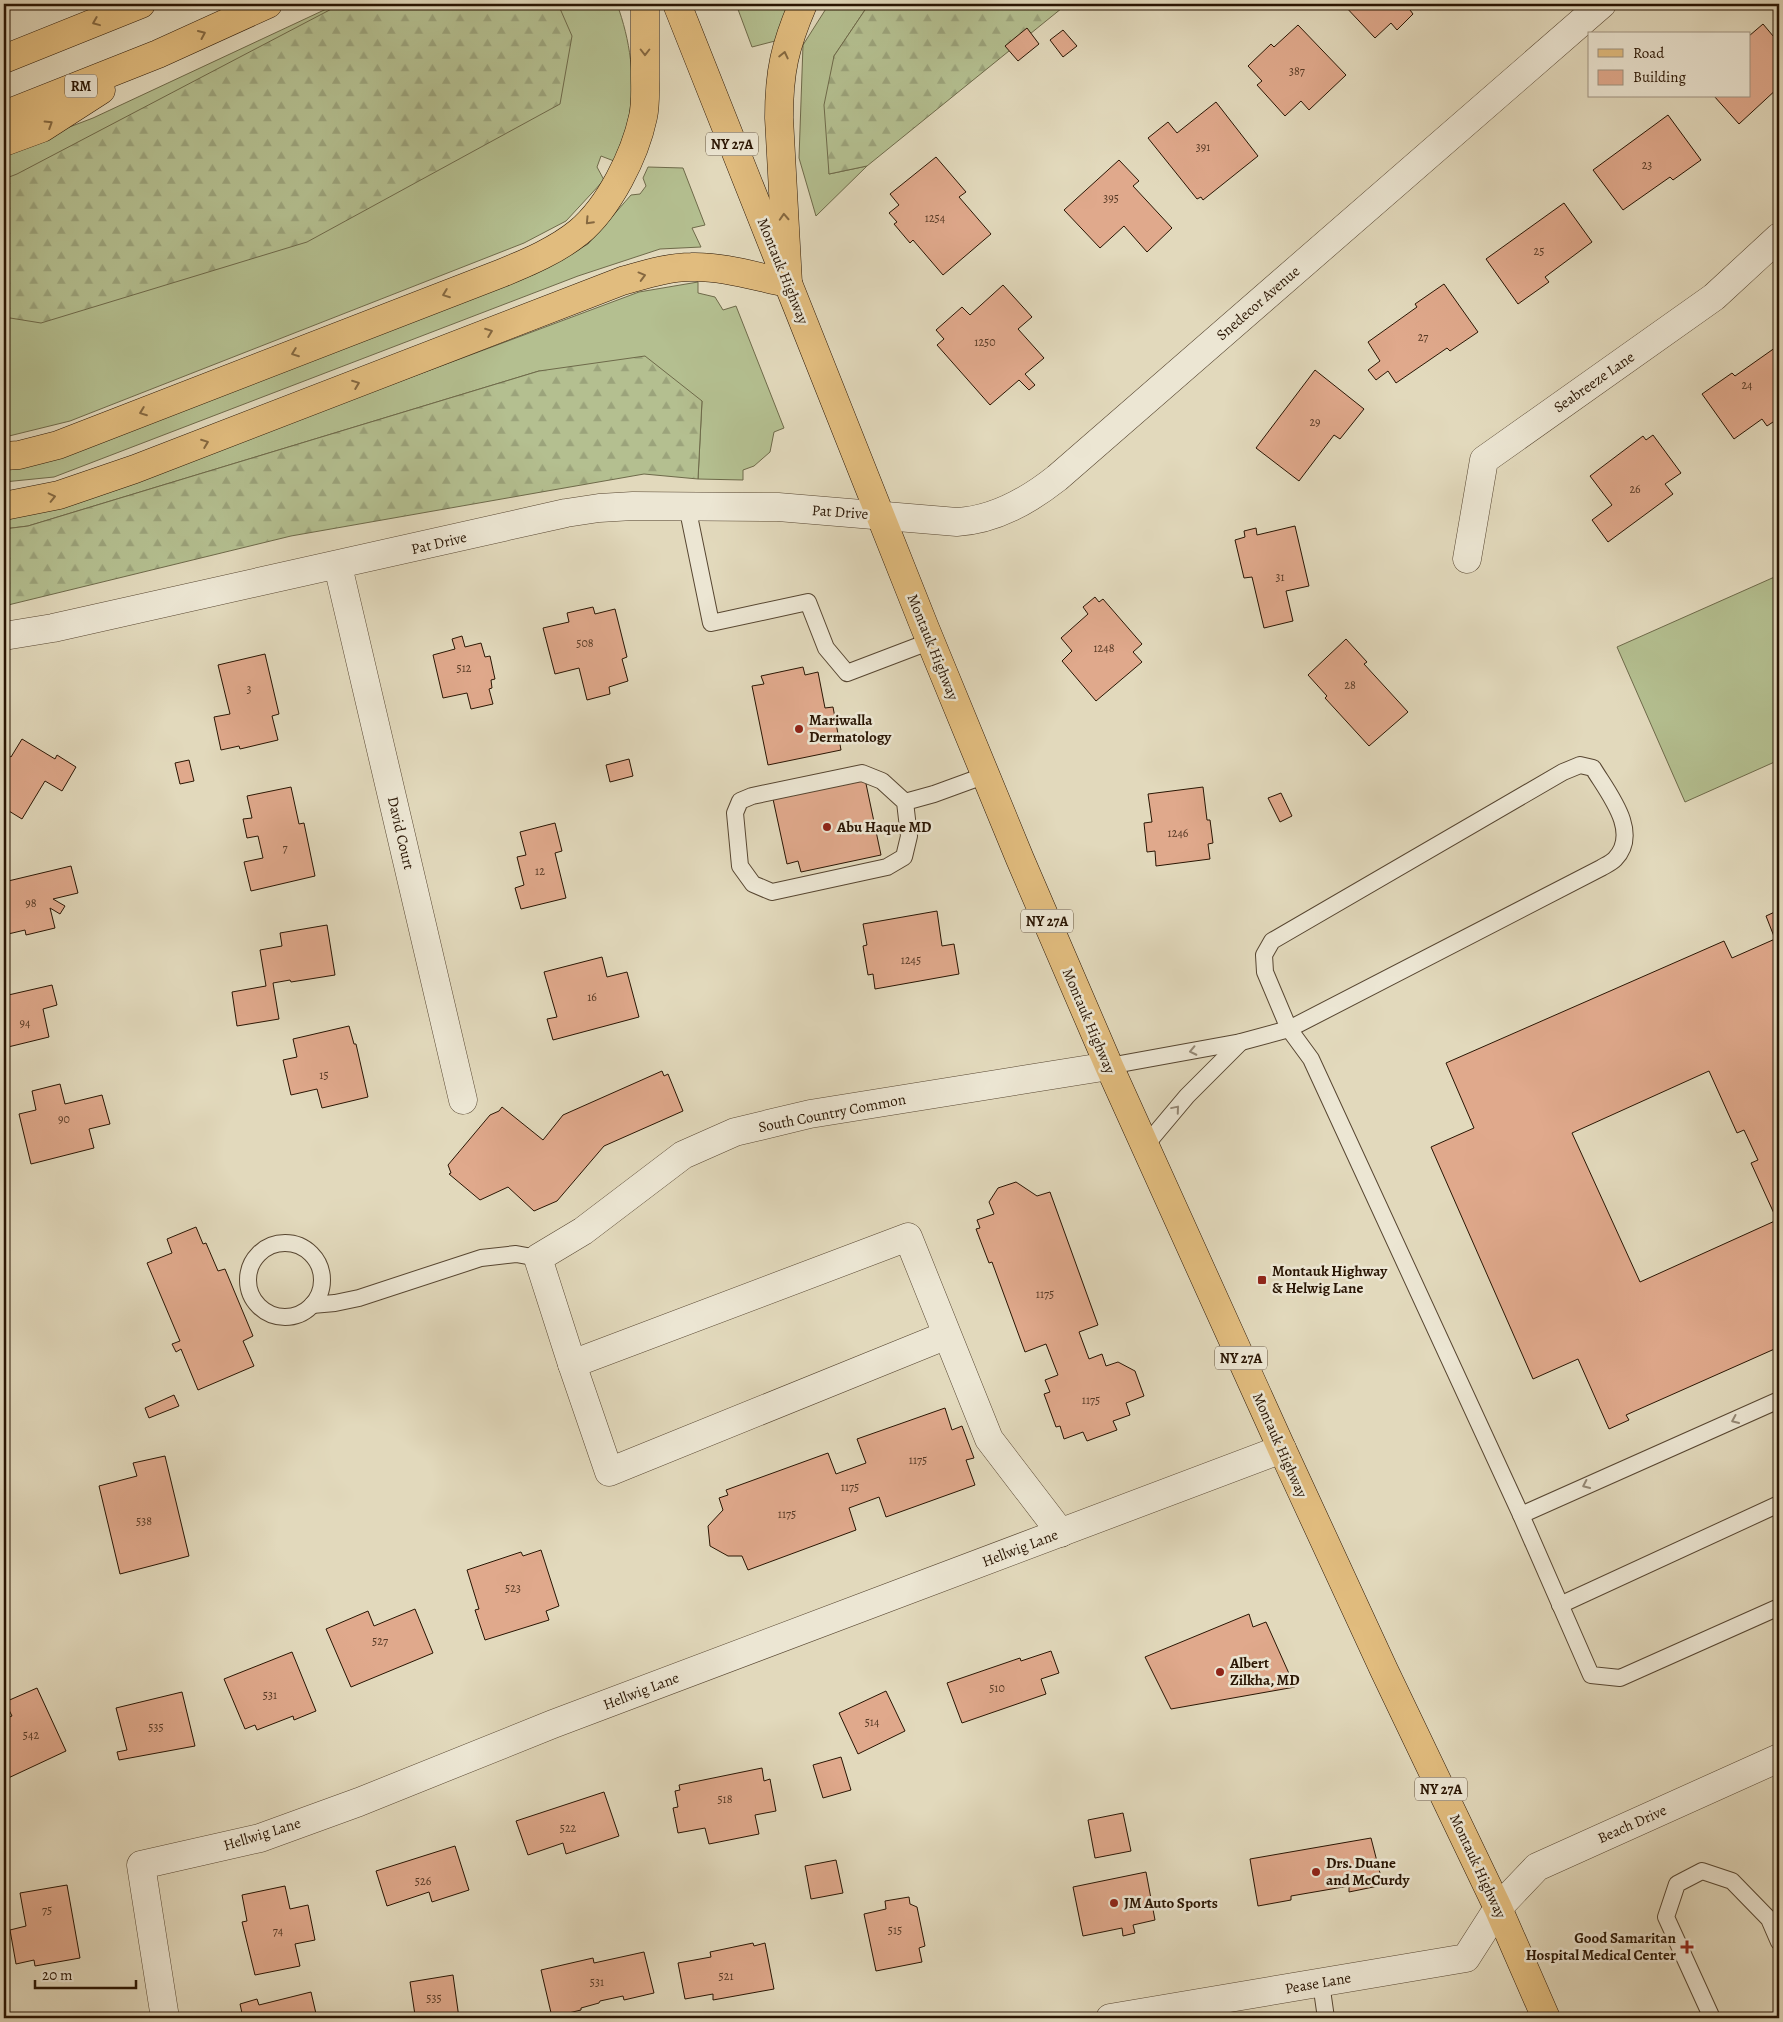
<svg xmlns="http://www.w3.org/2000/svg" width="1783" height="2022" font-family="Alegreya,serif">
  <defs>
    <pattern id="forest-firs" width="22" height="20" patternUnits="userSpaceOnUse" patternTransform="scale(1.25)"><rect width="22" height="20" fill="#b4bf90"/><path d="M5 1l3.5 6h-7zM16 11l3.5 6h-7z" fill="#9ba37b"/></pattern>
  </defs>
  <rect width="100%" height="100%" fill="#e2d9bc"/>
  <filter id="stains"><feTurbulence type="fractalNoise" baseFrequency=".004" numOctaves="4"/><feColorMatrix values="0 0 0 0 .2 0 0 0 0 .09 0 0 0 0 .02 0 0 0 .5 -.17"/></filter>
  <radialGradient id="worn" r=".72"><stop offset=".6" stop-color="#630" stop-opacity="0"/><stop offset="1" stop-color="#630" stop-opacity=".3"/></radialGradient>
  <g fill="#b4bf90" stroke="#6e6a4a">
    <path d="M337,4h280c13,36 19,75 12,113 -3,15 -10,30 -15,44l-13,-5 -4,11 7,13 -38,41 -42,22 -454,178 -61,15 -5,-1v-283l89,-34z"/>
    <polygon points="736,4 788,4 775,41 752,47"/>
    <polygon points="829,4 869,4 834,56 829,174 867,166 816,216 799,158 803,45"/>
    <polygon points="648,167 683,168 705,225 692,228 701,247 660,249 578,276 54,477 4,482 4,470 58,458 535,274 588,244 631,195 640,194 646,186 643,178"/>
    <polygon points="698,282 698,293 715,297 723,310 736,306 784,428 774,432 770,452 754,466 743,470 743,480 698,479 702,401 539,371 28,526 4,529 4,514 109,490 639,292"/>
    <polygon points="1779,575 1779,760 1685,802 1617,647"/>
  </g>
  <g fill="url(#forest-firs)" stroke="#6e6a4a">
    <polygon points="341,4 558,4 572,36 560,104 307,242 41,323 4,317 4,179 17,174"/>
    <polygon points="869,4 1067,4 867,166 829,174 824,105 834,56"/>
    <polygon points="645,356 702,401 698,479 644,474 291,536 4,606 4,529 28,526 539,371"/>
  </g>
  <g fill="#e0a98c" stroke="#291503" fill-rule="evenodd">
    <polygon points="1343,4 1417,4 1410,10 1413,14 1397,30 1391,23 1375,38"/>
    <polygon points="1763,24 1779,43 1779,76 1777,78 1779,87 1739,124 1714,96 1749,96 1749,36"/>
    <polygon points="1298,25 1346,75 1309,110 1301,101 1285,116 1257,85 1262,81 1248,66 1271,44 1274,47"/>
    <polygon points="1027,28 1039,44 1018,61 1005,46"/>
    <polygon points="1063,30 1077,46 1063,57 1050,40"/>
    <polygon points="1216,102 1258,156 1203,200 1201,197 1197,199 1148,138 1168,122 1177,133"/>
    <polygon points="1668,115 1701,160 1673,180 1670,177 1623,210 1593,170"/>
    <polygon points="936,157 966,192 959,197 991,234 943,275 913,240 910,243 894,224 897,222 889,213 899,205 890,194"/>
    <polygon points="1119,160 1139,181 1133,186 1172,228 1147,252 1124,226 1100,248 1064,210"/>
    <polygon points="1564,203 1592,242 1545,277 1549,282 1518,304 1486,259"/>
    <polygon points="1444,284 1478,332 1450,351 1447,348 1396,383 1388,371 1376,380 1368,370 1380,361 1368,342 1417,307 1415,304"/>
    <polygon points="1003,285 1032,317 1018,329 1044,358 1025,374 1035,385 1029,390 1019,380 990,405 937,345 944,339 936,330 962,307 970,315"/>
    <polygon points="1779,345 1779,418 1767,426 1762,419 1734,439 1702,394 1732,373 1735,376"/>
    <polygon points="1315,370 1364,409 1340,439 1334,435 1299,481 1256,448"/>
    <polygon points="1653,435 1681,473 1665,484 1673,494 1608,542 1592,520 1612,505 1590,476 1643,436 1646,440"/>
    <polygon points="1295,526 1309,586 1286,591 1293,621 1264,628 1252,577 1244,578 1235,540 1245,537 1244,531 1256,528 1257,535"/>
    <polygon points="1095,597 1099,602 1103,599 1142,644 1133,652 1142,662 1096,701 1062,661 1072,651 1061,638 1088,614 1083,607"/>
    <polygon points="593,607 595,614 615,609 627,657 622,659 628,681 609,687 610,694 587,700 579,668 555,674 543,628 569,622 567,613"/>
    <polygon points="462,636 465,647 481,643 485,657 490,656 495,679 491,680 492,688 489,689 493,704 471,709 467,693 443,698 433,655 455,649 452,639"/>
    <polygon points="1346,639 1367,662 1364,664 1408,712 1369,746 1325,698 1327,696 1308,675"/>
    <polygon points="265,654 279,714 272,716 278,740 240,749 239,746 221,750 214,717 230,714 218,665"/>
    <polygon points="803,667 805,675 818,672 825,708 833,707 841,750 768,765 752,686 764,684 761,676"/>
    <polygon points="22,739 55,759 57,755 76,767 62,791 45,781 22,819 4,808 4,752 11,757"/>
    <polygon points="629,759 633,776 610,782 606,765"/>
    <polygon points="189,760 194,781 180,784 175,763"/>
    <polygon points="865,779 881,855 801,872 798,861 787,864 773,799"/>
    <polygon points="291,787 299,824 304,823 315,876 251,891 244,862 263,858 258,836 247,838 243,819 252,818 247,796"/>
    <polygon points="1203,787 1207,820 1210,820 1213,843 1208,844 1210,859 1156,866 1155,851 1147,852 1144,823 1152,822 1148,794"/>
    <polygon points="1281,793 1292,816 1280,822 1268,798"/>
    <polygon points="555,823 562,851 555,853 566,898 521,909 515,888 524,885 517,857 526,855 520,832"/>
    <polygon points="71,866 78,893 53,899 65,906 60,914 50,908 55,928 26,935 25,930 4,935 4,882"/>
    <path d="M1779,910v437l-153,68 3,5 -20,9 -31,-70 -45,20 -102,-232 43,-19 -28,-65 278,-122 8,17 43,-19 -9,-23zM1709,1071l28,62 7,-3 14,30 -7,3 26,57 -137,62 -68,-149z"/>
    <polygon points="937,911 942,946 954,944 959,974 875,989 873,974 868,975 863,946 867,945 863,924"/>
    <polygon points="327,925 335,975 291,982 290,980 273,983 279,1019 237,1026 232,992 266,986 260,950 282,946 280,933"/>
    <polygon points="602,957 607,977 627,972 639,1017 553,1040 547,1019 557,1017 544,972"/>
    <polygon points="52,985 57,1005 43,1009 49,1037 4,1048 4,996"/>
    <polygon points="349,1026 354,1044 356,1044 368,1097 322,1108 317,1089 291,1095 283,1060 297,1057 293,1039"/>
    <polygon points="662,1071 664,1076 668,1074 683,1111 604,1146 557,1201 534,1211 508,1187 480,1200 449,1174 451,1173 448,1165 490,1115 499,1111 502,1107 543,1140 563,1115"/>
    <polygon points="60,1084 65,1104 102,1095 110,1124 89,1129 94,1148 31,1164 19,1114 36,1110 32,1091"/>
    <polygon points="1016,1182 1037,1196 1050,1192 1098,1325 1079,1332 1089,1359 1102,1354 1106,1366 1118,1362 1135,1371 1144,1396 1126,1403 1130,1415 1113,1421 1117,1430 1087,1441 1083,1432 1064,1439 1060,1426 1056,1427 1044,1394 1050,1392 1045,1380 1058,1375 1046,1344 1025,1352 992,1262 989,1263 976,1229 980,1228 977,1220 994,1214 989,1202 998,1188"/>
    <polygon points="196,1227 203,1244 206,1243 218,1271 225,1269 253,1336 243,1341 254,1366 198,1390 181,1349 176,1352 172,1344 180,1341 147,1263 172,1253 167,1239"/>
    <polygon points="174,1395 179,1406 149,1418 145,1408"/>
    <polygon points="945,1408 952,1430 962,1426 974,1458 966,1460 975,1485 886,1517 879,1497 849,1508 856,1530 748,1570 742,1556 728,1556 710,1546 708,1526 723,1510 719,1498 728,1495 726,1490 828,1453 836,1474 866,1463 857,1439"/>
    <polygon points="165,1456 189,1556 120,1574 99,1486 137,1476 133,1463"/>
    <polygon points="541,1550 559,1606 546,1611 549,1620 485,1640 475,1610 479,1609 467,1570 521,1552 523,1556"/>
    <polygon points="415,1609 433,1653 351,1687 326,1629 368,1611 374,1626"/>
    <polygon points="1249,1614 1253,1627 1266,1622 1295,1687 1171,1709 1145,1657"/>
    <polygon points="1051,1651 1059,1673 1041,1679 1046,1694 962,1723 947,1683 1020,1658 1021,1661"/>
    <polygon points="292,1652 316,1711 294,1720 293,1716 257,1730 255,1725 245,1729 224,1679"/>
    <polygon points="37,1688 66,1751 4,1780 4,1719 12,1716 5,1702"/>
    <polygon points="886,1691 905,1731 858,1754 839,1713"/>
    <polygon points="182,1692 195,1746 119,1760 117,1752 127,1750 116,1708"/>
    <polygon points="841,1757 851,1790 823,1798 813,1765"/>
    <polygon points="762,1768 764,1781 770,1779 776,1811 755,1815 759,1834 709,1844 705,1828 678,1833 673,1808 678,1807 675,1791 680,1790 679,1785"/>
    <polygon points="604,1792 619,1836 566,1854 563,1843 528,1855 516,1821"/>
    <polygon points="1123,1813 1131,1851 1095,1858 1088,1820"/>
    <polygon points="1371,1838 1383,1885 1349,1892 1349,1886 1291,1896 1291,1900 1258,1906 1250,1859"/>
    <polygon points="455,1846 469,1890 432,1902 429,1892 387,1906 376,1871"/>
    <polygon points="836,1860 843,1893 811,1899 805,1866"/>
    <polygon points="1146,1872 1155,1920 1133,1925 1135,1933 1123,1936 1122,1928 1083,1936 1073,1887"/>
    <polygon points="67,1885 80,1958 35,1966 34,1960 16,1964 10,1930 26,1926 20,1893"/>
    <polygon points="285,1886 290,1909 308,1905 315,1940 295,1944 300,1966 255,1975 242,1922 247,1921 242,1895"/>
    <polygon points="909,1897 910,1904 917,1907 925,1946 919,1948 922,1962 876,1971 864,1914 886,1909 885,1901"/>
    <polygon points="753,1943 754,1946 765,1943 774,1989 713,2000 713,1994 685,1999 678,1963 711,1957 710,1952"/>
    <polygon points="644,1952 654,1993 624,2000 623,1996 600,2001 599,2003 581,2008 581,2010 552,2017 541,1970 593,1958 594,1963"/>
    <polygon points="453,1975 459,2018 391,2018 415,2015 410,1982"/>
    <polygon points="311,1992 317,2018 243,2018 240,2004 257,1999 259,2005"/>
  </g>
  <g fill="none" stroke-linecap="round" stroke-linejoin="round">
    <defs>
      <g id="lane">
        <polyline points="687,506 711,623 808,602 826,648 847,673 931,641"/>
        <path d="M1580,765l13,3c15,25 48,64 22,91 -4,4 -9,6 -14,9l-312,161 -24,-57 -1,-17 8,-14 291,-169z"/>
        <polyline points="905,802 909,836 904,857 887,867 772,892 753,884 740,866 735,813 740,801 752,796 862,773 882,781 905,802 934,794 986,775"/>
        <polyline points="1109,1066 1241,1042 1289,1029 1311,1059 1521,1515 1591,1675 1620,1678 1779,1607"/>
        <polyline points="1145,1146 1187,1096 1241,1042"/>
        <circle cx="285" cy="1280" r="37"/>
        <polyline points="312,1305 335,1303 359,1298 481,1258 516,1254 538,1258"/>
        <polyline points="1521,1515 1779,1400"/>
        <polyline points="1560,1605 1779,1504"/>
        <polyline points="1321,1983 1326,2018"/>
        <polyline points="1712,2018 1666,1917 1677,1884 1702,1871 1732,1881 1769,1919 1779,1942"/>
      </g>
      <g id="street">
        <polyline points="1467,559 1484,460 1714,297 1779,237"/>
        <polyline points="338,566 463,1100"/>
        <path d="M4,636l49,-8 513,-115 33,-5 34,-2 145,1 179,15c38,-2 71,-21 100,-44l545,-474"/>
        <polyline points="947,1335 609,1472 572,1364 908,1237 989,1439 1061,1533"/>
        <polyline points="572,1364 538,1258 583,1231 683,1155 735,1132 810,1114 1109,1066"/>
        <polyline points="165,2018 141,1865 260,1838 359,1802 553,1724 1282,1449"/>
        <polyline points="1110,2018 1466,1958 1498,1908 1537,1867 1779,1758"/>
      </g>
      <polyline id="primary" points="677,4 925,628 1020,859 1109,1066 1282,1449 1384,1670 1498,1908 1546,2018"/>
      <g id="highway">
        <polyline points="4,59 141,4"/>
        <polyline points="4,115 158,54 268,4"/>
        <polyline points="4,142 42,128 101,90"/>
        <path d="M4,456l15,-1 39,-10 444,-172c27,-11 55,-23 77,-41 30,-25 56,-77 64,-115 3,-13 2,-27 2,-41 0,-24 0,-48 0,-72"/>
        <path d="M4,506l55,-11 76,-26 487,-188c22,-6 46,-14 69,-14 32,-1 66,10 97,16l-9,-165c0,-47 6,-72 24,-114"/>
      </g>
    </defs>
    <use href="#lane" stroke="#574631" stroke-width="18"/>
    <use href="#street" stroke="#574631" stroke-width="29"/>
    <use href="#primary" stroke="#291503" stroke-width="29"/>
    <use href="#highway" stroke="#291503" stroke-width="29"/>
    <use href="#lane" stroke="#ece6d3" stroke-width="16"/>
    <use href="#street" stroke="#ece6d3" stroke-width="28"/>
    <use href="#primary" stroke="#e1bc7e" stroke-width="28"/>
    <use href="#highway" stroke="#e1bc7e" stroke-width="28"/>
  </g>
  <defs><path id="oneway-chevron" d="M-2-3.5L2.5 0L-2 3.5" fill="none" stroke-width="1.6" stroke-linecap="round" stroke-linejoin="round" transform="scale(1.25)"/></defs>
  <g stroke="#856840">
    <use href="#oneway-chevron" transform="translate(96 22) rotate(158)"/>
    <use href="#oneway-chevron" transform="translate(202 34) rotate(-24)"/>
    <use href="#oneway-chevron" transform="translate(645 52) rotate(90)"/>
    <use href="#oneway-chevron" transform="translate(784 55) rotate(-77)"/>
    <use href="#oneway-chevron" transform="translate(49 124) rotate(-32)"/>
    <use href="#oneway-chevron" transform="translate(784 217) rotate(-93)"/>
    <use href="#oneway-chevron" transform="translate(589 221) rotate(133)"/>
    <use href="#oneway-chevron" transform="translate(642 276) rotate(-15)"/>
    <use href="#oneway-chevron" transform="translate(446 294) rotate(159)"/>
    <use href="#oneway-chevron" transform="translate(489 332) rotate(-21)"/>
    <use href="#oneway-chevron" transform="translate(295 353) rotate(159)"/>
    <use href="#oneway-chevron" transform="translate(356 384) rotate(-21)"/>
    <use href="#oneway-chevron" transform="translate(143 412) rotate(159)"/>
    <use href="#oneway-chevron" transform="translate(205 443) rotate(-21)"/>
    <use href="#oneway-chevron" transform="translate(52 497) rotate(-13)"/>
  </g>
  <g stroke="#948875">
    <use href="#oneway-chevron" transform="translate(1193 1051) rotate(168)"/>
    <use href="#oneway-chevron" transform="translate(1176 1109) rotate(-50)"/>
    <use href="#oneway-chevron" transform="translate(1735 1420) rotate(156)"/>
    <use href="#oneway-chevron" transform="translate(1586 1485) rotate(155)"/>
  </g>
  <g fill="#8f2418" stroke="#ece6d3" stroke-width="2">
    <circle cx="799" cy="729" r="5"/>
    <circle cx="827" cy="827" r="5"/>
    <rect x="1257" y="1275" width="10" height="10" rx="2.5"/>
    <circle cx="1220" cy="1672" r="5"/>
    <circle cx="1316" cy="1872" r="5"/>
    <circle cx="1114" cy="1903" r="5"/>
    <path d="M1684.5 1939.5h5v5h5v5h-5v5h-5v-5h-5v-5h5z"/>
  </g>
  <g text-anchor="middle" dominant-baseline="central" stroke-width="5" stroke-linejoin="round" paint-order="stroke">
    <g font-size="12" fill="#573a25">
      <text x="1297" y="71">387</text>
      <text x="1203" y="147">391</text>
      <text x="1647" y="165">23</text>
      <text x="1111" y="198">395</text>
      <text x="935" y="218">1254</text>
      <text x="1539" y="251">25</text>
      <text x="1423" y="337">27</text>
      <text x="985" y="342">1250</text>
      <text x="1747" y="385">24</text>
      <text x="1315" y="422">29</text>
      <text x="1635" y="489">26</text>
      <text x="1280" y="577">31</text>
      <text x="585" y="643">508</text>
      <text x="1104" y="648">1248</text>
      <text x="464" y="668">512</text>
      <text x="1350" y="685">28</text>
      <text x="249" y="689">3</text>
      <text x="1178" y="833">1246</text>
      <text x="285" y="848">7</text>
      <text x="540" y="871">12</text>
      <text x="31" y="903">98</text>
      <text x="911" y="960">1245</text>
      <text x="592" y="997">16</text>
      <text x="25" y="1023">94</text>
      <text x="324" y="1075">15</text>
      <text x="64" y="1119">90</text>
      <text x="1045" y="1294">1175</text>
      <text x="1091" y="1400">1175</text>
      <text x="918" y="1460">1175</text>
      <text x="850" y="1487">1175</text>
      <text x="787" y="1514">1175</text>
      <text x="144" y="1521">538</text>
      <text x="513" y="1588">523</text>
      <text x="380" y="1641">527</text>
      <text x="997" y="1688">510</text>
      <text x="270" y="1695">531</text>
      <text x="872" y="1722">514</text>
      <text x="156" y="1727">535</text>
      <text x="31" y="1735">542</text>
      <text x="725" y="1799">518</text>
      <text x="568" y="1828">522</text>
      <text x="423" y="1881">526</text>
      <text x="47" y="1910">75</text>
      <text x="895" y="1930">515</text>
      <text x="278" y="1931">74</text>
      <text x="726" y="1976">521</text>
      <text x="597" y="1982">531</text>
      <text x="434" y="1998">535</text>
    </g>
    <g fill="#ece6d3" stroke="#645441" stroke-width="1">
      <rect x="65" y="74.5" width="32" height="23" rx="4"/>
      <rect x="706" y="132.5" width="52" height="23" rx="4"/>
      <rect x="1021" y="909.5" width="52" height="23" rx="4"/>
      <rect x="1215" y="1346.5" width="52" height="23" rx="4"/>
      <rect x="1415" y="1777.5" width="52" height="23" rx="4"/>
    </g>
    <g font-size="14" font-weight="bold" fill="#291503">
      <text x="81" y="86">RM</text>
      <text x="732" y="144">NY 27A</text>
      <text x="1047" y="921">NY 27A</text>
      <text x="1241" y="1358">NY 27A</text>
      <text x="1441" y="1789">NY 27A</text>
    </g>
    <g font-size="15" fill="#291503" stroke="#ece6d3">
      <text transform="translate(783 271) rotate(68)">Montauk Highway</text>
      <text transform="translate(1258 303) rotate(-41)">Snedecor Avenue</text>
      <text transform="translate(1594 382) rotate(-35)">Seabreeze Lane</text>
      <text transform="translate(840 512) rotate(4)">Pat Drive</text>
      <text transform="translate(439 543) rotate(-13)">Pat Drive</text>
      <text transform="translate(933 647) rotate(68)">Montauk Highway</text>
      <text transform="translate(401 833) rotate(77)">David Court</text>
      <text transform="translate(1089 1021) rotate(67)">Montauk Highway</text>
      <text transform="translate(832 1113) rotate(-11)">South Country Common</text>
      <text transform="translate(1280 1445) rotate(66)">Montauk Highway</text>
      <text transform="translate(1020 1548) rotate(-21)">Hellwig Lane</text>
      <text transform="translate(641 1691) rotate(-21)">Hellwig Lane</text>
      <text transform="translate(1632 1824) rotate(-24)">Beach Drive</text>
      <text transform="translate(262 1834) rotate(-17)">Hellwig Lane</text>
      <text transform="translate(1478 1866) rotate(65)">Montauk Highway</text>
      <text transform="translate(1318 1983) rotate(-10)">Pease Lane</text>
    </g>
    <g font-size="15" font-weight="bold" fill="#291503" stroke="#ece6d3" text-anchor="start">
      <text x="809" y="720">Mariwalla<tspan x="809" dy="17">Dermatology</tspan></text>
      <text x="837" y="827">Abu Haque MD</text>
      <text x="1272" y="1271">Montauk Highway<tspan x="1272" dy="17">&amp; Helwig Lane</tspan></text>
      <text x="1230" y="1663">Albert<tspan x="1230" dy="17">Zilkha, MD</tspan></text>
      <text x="1326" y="1863">Drs. Duane<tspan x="1326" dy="17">and McCurdy</tspan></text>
      <text x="1124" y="1903">JM Auto Sports</text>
      <text x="1676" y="1938" text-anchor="end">Good Samaritan<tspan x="1676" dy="17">Hospital Medical Center</tspan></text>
    </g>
  </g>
  <rect width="1783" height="2022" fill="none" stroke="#e2d9bc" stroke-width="20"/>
  <rect x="5" y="5" width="1773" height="2012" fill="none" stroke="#291503" stroke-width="2.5"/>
  <rect x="10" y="10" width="1763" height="2002" fill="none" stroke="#291503"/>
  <rect x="1588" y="32" width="162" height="65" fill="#ece6d3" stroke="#9e9280"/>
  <rect x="1598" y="49" width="25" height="8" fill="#e1bc7e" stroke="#9e9280"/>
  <text x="1633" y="58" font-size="15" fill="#291503">Road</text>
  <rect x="1598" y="70" width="25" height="15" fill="#e0a98c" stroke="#9e9280"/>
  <text x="1633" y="82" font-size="15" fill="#291503">Building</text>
  <path d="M35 1980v8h101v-8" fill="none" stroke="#291503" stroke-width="2.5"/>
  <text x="42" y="1980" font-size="15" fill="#291503" stroke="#ece6d3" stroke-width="4" paint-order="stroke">20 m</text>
  <rect width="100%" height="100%" filter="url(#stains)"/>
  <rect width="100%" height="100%" fill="url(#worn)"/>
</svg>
